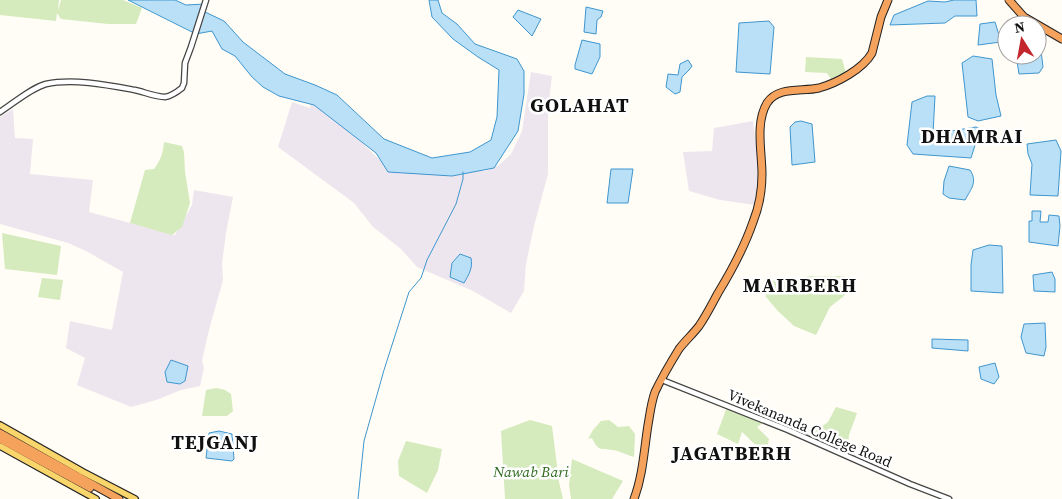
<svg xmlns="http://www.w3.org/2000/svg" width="1062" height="499" font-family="'Source Serif 4',serif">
  <rect width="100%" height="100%" fill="#fffdf5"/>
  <g fill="#eee6ef">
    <polygon points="531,72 552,76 548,110 548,174 534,226 526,264 524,291 511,313 473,291 417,267 401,249 373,227 354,203 278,147 292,102 310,108 311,104 326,108 386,166 485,171 499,165 511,154 522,131"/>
    <polygon points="13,109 15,138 33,139 30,174 93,180 89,212 175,235 192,205 194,190 233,197 226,233 222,264 223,280 209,330 202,361 204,368 200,386 181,390 156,400 131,407 77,385 85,358 66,348 70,321 112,330 123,272 86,251 68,243 0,224 0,117"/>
    <polygon points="753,121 759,166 759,182 755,205 720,200 689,191 683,152 712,151 714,128"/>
  </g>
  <g fill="#d5ebbd">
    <polygon points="0,0 59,0 58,11 61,0 123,0 142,8 136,24 108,24 61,19 57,13 56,21 0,15"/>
    <polygon points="806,57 842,59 846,73 831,79 827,73 805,72"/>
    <path d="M164,142l18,4 2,6 1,20 5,31 -8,24 -10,8 -42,-12 15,-53 9,-1c7,-9 9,-16 10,-27z"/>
    <polygon points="2,233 61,246 57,275 5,269"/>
    <polygon points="808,276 845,276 853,285 844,296 830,307 816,335 794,326 777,310 766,297 764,280 787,281"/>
    <polygon points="42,278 63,280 60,300 38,297"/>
    <polygon points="217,388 225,390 231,394 233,411 227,416 202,416 206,390 211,389"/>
    <polygon points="727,407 766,421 757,427 769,439 767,450 764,453 742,432 738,444 717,434"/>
    <polygon points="836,407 857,413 849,435 847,456 806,438 828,422"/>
    <polygon points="530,420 552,426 559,482 563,499 505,499 501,431"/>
    <path d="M609,420l9,7 11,-1 6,8 -1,23c-7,-2 -14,-6 -21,-7 -13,-2 -14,2 -21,-12l-4,1 5,-9 8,-9z"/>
    <polygon points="406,441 442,449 438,470 427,493 399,476 398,461"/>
    <polygon points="572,459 623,481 612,499 571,499 569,485"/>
  </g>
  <g fill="#b9e0f7" stroke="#3f96cf">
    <polygon points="128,0 175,0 186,5 205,4 203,11 224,21 243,42 285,74 315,85 337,95 384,139 432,158 470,152 491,140 497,117 499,70 478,57 453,39 432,17 429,0 438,0 442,13 457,24 475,44 517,59 524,71 524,94 518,131 494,168 452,176 388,172 376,153 314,105 279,96 263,87 252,77 235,56 222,49 212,31 196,34"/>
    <polygon points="954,0 976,0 977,16 955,16 945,23 890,25 894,15 928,1 945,2"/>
    <polygon points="586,7 603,11 601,17 597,20 596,34 584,32"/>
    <polygon points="518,10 541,19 532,36 513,17"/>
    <polygon points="769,21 774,27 770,74 736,72 739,23"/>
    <polygon points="995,22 1001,42 978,45 980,24"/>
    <polygon points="582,40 600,44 600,57 592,74 575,69 575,65"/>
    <polygon points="1037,49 1041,50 1043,67 1039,73 1019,74 1016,55 1037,55"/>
    <polygon points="973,56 992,59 996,95 1001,116 978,121 968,117 962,63"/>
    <polygon points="688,60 692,66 689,70 682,77 680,92 675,94 666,87 668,74 678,75 680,64"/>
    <polygon points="927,96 935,96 933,134 976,127 981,129 983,135 977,139 971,158 913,154 907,145 912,102"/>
    <polygon points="801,121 812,124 815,162 792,165 790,127 795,122"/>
    <polygon points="1056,140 1061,151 1058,196 1030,195 1032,164 1028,154 1027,144"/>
    <path d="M949,166l21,4c8,12 1,19 -5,30l-16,-2 -6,-4 1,-13z"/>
    <polygon points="611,169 633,169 628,203 607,203"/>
    <polygon points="1032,211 1041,211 1040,222 1048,222 1049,215 1059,216 1060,226 1058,246 1029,242 1029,221 1032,221"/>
    <polygon points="989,245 1002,246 1003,293 971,291 971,265 973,250"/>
    <path d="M460,254l11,4c2,10 -2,16 -7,25l-14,-6 2,-14z"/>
    <polygon points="1052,272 1055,279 1055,292 1034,291 1033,275"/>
    <polygon points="1045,323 1046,347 1044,356 1026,353 1021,337 1024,324"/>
    <polygon points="932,339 968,340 968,351 932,348"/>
    <polygon points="171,360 188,366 185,381 180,384 167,382 165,372"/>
    <polygon points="995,363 999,377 994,384 981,379 979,367"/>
    <polygon points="219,431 232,434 234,459 232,461 206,458 209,433"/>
  </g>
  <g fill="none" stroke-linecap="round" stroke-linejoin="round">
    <polyline stroke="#3f96cf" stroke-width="1" points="358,499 364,441 384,370 409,292 421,278 427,260 456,204 463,179 463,172"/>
    <defs>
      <g id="minor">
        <path d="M0,112c14,-9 31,-24 46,-28 27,-6 62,1 89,6 9,2 21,7 30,7 7,-1 12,-5 17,-9l2,-5 1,-20 6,-16 15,-47"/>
        <polyline points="662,380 788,430 910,484 949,499"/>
      </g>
      <g id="major">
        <polyline points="0,425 83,472 135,499"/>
        <polyline points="0,446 96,499"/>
      </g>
      <g id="highway">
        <polyline points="1009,0 1024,17 1062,39"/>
        <polyline points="0,433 119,499"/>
        <polyline points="0,439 90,488"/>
        <path d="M634,499c9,-24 10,-49 14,-74 2,-11 3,-22 7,-33 7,-15 16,-30 24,-43 6,-8 14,-15 20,-23 7,-10 13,-22 19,-33 14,-23 26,-45 35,-71 6,-15 9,-31 9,-48 0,-22 -7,-51 5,-71 11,-17 35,-11 52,-15 18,-5 44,-19 53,-35l9,-36 7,-17"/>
      </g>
    </defs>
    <use href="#minor" stroke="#444" stroke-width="7"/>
    <use href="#major" stroke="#222" stroke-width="8"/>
    <use href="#highway" stroke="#222" stroke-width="9"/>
    <use href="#minor" stroke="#fff" stroke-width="4.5"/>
    <use href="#major" stroke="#f9d66b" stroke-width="5.5"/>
    <use href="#highway" stroke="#f5a25d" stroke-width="7"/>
  </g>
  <g text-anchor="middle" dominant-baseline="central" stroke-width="5" stroke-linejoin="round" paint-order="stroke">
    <g font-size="15" fill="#111" stroke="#fff">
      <text transform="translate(810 428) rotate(23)">Vivekananda College Road</text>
    </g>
    <g font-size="15" font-style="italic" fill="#2f6b1f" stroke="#fff">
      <text x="531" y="471">Nawab Bari</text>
    </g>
    <g font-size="20" font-weight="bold" letter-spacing="1" fill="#111" stroke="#fff">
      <text x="580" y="105">GOLAHAT</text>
      <text x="972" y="136">DHAMRAI</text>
      <text x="800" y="285">MAIRBERH</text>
      <text x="215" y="442">TEJGANJ</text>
      <text x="732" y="453">JAGATBERH</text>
    </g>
  </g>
  <g transform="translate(1022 40) rotate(349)"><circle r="24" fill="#ffffff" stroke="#a0a0a0"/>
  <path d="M0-4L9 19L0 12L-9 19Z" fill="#c4262e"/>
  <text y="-8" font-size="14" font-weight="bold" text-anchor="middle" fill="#111111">N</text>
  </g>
</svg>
